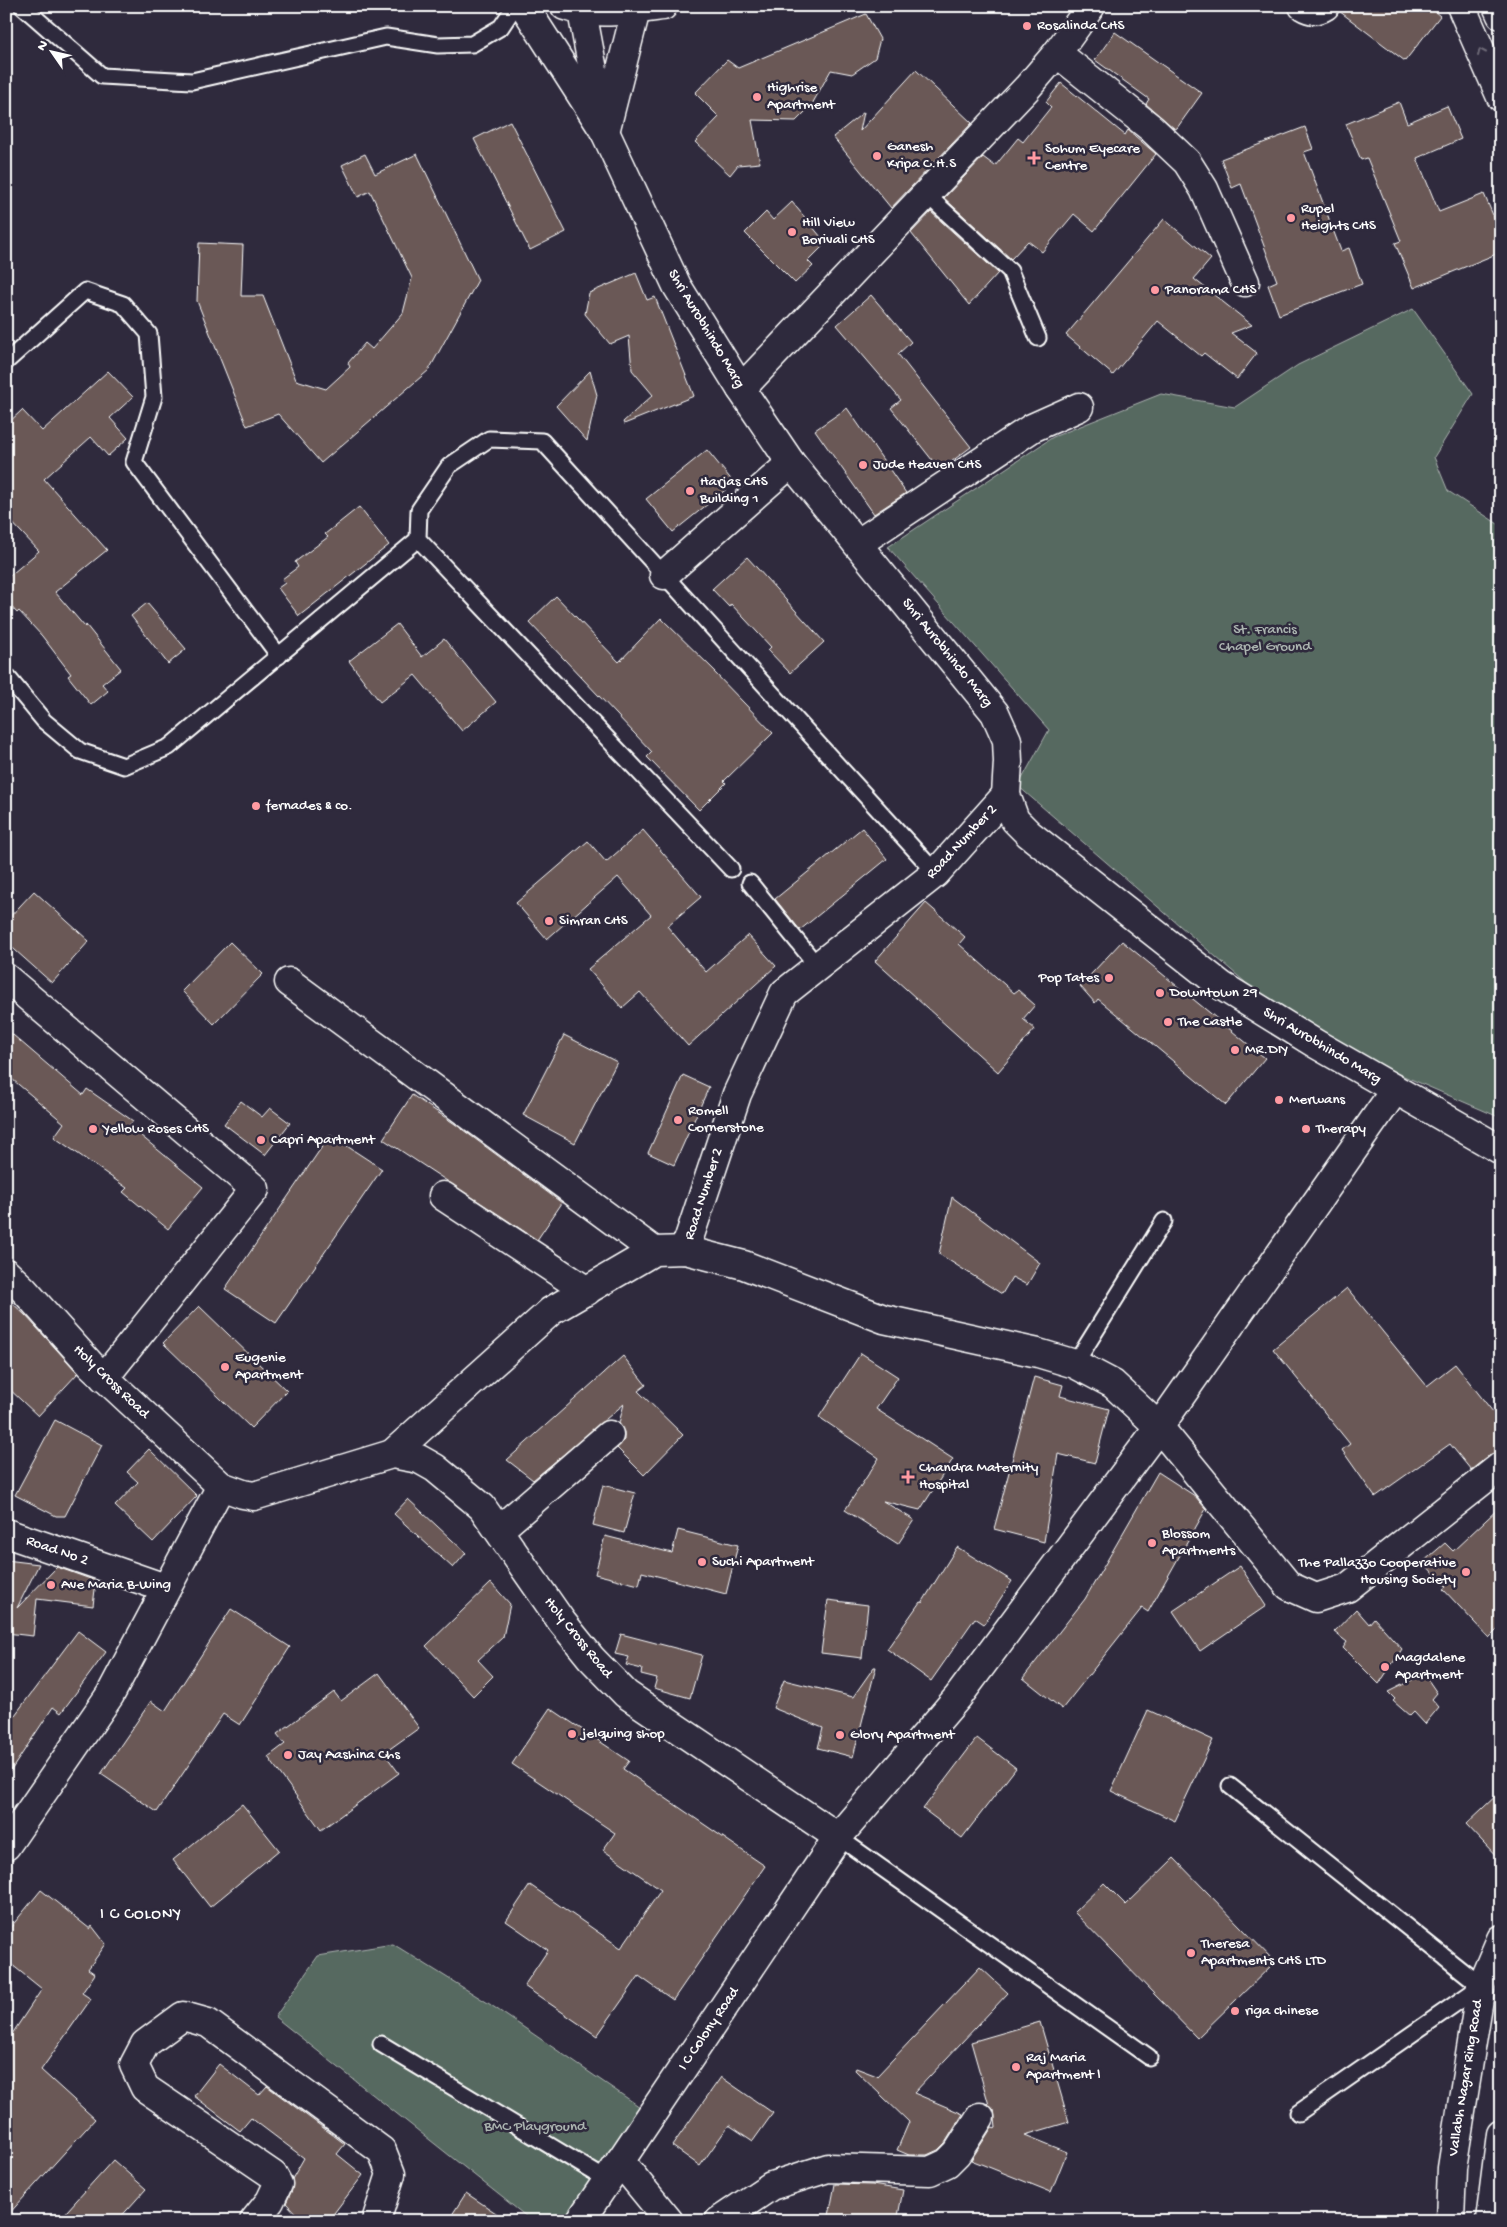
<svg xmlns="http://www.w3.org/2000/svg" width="1507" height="2227" font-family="'Gochi Hand',sans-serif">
  <rect width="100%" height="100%" fill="#2f2a3d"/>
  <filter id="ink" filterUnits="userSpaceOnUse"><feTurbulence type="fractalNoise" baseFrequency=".02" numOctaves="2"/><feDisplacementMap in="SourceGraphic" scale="10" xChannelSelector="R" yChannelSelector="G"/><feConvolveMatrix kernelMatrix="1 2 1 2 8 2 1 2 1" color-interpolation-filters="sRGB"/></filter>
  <g filter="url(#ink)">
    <g fill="#576961" stroke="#abb4b0">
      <polygon points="1413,309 1473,394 1434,457 1448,491 1501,526 1501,1118 1304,1033 1018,786 1049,730 888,547 1053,437 1161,394 1235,407 1298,365"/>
      <polygon points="393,1944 488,2003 643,2109 562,2221 532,2221 275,2017 318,1956"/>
    </g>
    <g fill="#6a5957" stroke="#fff">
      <polygon points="1341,6 1428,6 1440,16 1405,61 1339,11"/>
      <polygon points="866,14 880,39 875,58 852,74 831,70 811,106 796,121 752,120 760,163 738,165 730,175 695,142 719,117 695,93 727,60 738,68"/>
      <polygon points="1115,32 1202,93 1177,128 1175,129 1146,104 1149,99 1095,60"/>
      <polygon points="916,70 972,123 891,208 833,137 864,112 860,131"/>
      <polygon points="1061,83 1125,135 1128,130 1156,154 1094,231 1074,214 1042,252 1028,241 1011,259 944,198 983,157 995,166 1018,138 1023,142 1051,107 1046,102"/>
      <polygon points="1399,102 1407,123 1447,106 1461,139 1417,158 1439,212 1484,194 1501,234 1501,252 1414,288 1395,243 1401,241 1367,158 1361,160 1346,124"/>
      <polygon points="510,121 566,232 530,250 474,139"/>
      <polygon points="1305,127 1313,149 1304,152 1341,251 1349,248 1362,284 1279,315 1268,285 1277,281 1241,184 1232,188 1221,159"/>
      <polygon points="365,154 375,174 417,154 478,280 429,370 321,463 278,414 247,426 197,301 199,243 243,245 241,296 263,296 296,380 326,389 350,367 348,363 365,343 372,349 403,313 412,278 370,191 358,197 342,165"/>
      <polygon points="792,202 826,243 808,261 813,266 795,283 745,233 766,212 773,220"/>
      <polygon points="931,212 998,273 969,305 911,233"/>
      <polygon points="1164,219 1211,259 1194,279 1252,325 1231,333 1257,353 1237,379 1204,353 1201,356 1158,321 1113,375 1066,335"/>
      <polygon points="636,273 647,300 655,297 694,396 624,424 623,422 653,395 632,370 629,336 610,344 585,314 589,293"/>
      <polygon points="871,295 911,342 898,354 971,447 940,470 891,408 901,400 837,325"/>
      <polygon points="108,371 133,397 110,418 128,438 108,456 91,437 44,479 107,550 55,592 85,627 86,625 121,669 102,684 108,691 91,705 68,676 71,674 42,636 19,611 17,613 6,601 6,579 39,551 6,516 6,425 22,410 42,431"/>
      <polygon points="590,371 597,395 587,441 556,406"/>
      <polygon points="847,408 906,493 874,514 815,430"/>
      <polygon points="707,450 734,483 673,532 646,499"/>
      <polygon points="359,507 389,545 299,616 278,588 285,583 282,579 298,567 295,562 328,537 325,534"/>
      <polygon points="747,557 824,642 790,673 768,650 771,647 731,604 729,607 712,589"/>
      <polygon points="556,596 619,662 661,618 715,671 714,672 773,733 724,781 726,783 699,810 647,757 652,752 529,622"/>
      <polygon points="147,603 186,649 168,664 131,616"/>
      <polygon points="397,624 422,657 444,639 496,702 462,731 415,675 380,702 349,661"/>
      <polygon points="862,828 887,859 800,930 775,899"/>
      <polygon points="643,830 701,897 667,926 706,972 748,935 776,966 688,1046 640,992 622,1008 588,969 651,915 618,877 547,939 516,903 588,841 606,862"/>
      <polygon points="34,891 89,941 52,983 6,942 6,921"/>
      <polygon points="926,903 965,937 959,944 1014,993 1018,990 1035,1005 1023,1019 1035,1029 998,1072 875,961"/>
      <polygon points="1122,941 1265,1058 1226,1105 1098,999 1095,1003 1080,986"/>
      <polygon points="230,942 263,974 214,1024 182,991"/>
      <polygon points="6,1029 83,1095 87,1089 133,1121 129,1126 203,1187 168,1229 123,1192 127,1188 54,1137 64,1123 6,1074"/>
      <polygon points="564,1035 617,1062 575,1143 523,1115"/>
      <polygon points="683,1075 709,1087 674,1165 648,1153"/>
      <polygon points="412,1095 455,1124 562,1203 537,1240 383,1139"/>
      <polygon points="241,1101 262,1117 270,1108 290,1123 265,1155 224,1124"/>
      <polygon points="330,1135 382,1169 276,1323 225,1289"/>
      <polygon points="952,1197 1040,1263 1027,1285 1012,1277 1002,1294 939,1254"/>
      <polygon points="1347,1288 1427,1386 1455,1364 1501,1422 1501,1451 1491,1454 1471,1470 1450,1444 1375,1497 1342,1450 1350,1444 1273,1349"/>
      <polygon points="6,1297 26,1316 78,1373 38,1416 6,1386"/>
      <polygon points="199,1306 287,1391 251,1428 163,1343"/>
      <polygon points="861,1353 898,1377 876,1409 953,1459 920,1510 883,1501 914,1520 898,1544 845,1510 879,1458 819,1417"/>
      <polygon points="623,1356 646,1385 638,1391 683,1435 644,1475 617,1448 624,1440 624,1432 619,1423 624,1404 533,1480 507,1460"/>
      <polygon points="1034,1377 1063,1385 1060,1396 1109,1409 1095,1463 1058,1454 1044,1542 994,1529"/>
      <polygon points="55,1420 102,1445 65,1516 56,1516 15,1495"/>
      <polygon points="149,1449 197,1496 153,1542 115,1506 138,1482 127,1472"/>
      <polygon points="1158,1472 1195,1496 1206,1509 1148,1612 1142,1608 1062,1709 1023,1678 1085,1599"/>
      <polygon points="603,1485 635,1493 624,1533 593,1525"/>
      <polygon points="408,1499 466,1553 453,1568 394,1514"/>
      <polygon points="1501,1506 1501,1626 1489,1638 1443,1589 1446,1587 1423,1562 1445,1543 1453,1551"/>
      <polygon points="678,1530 738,1545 726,1594 642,1572 639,1585 595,1574 605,1536 672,1553"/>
      <polygon points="957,1547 1012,1581 984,1624 975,1618 931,1681 887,1649 920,1602 922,1603"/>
      <polygon points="6,1560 39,1564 17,1608 57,1567 96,1581 93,1606 37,1599 33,1636 6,1633"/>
      <polygon points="1240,1566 1266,1606 1200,1651 1173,1611"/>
      <polygon points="491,1583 510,1604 503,1637 478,1660 493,1676 473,1696 426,1646"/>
      <polygon points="828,1600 868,1605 862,1658 821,1653"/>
      <polygon points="231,1609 290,1647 240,1725 223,1714 157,1812 101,1774 151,1701 165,1711"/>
      <polygon points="1356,1609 1369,1624 1374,1618 1402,1649 1379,1684 1343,1648 1347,1642 1334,1632"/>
      <polygon points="78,1631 106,1652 61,1713 53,1707 6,1778 6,1727"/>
      <polygon points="621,1634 702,1655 690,1698 654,1688 657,1678 641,1674 642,1669 626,1665 629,1657 615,1654"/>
      <polygon points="874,1667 876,1667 853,1757 818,1748 823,1728 773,1708 784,1680 853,1697"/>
      <polygon points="379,1673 419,1728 384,1753 399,1773 321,1830 268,1757 285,1744 277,1734 334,1692 341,1701"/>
      <polygon points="1424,1674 1437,1693 1432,1699 1439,1707 1425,1724 1414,1712 1410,1716 1393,1701 1395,1699 1388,1692"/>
      <polygon points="550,1708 629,1761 623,1769 765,1866 673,2000 639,1976 597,2036 524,1986 548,1950 506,1921 530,1885 621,1948 661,1890 603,1850 615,1833 512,1764"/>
      <polygon points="1148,1710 1213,1740 1175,1821 1111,1791"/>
      <polygon points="977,1738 1016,1768 962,1838 923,1809"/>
      <polygon points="1501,1791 1501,1861 1466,1824"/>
      <polygon points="242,1804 279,1850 210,1907 173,1860"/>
      <polygon points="1174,1858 1275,1962 1197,2038 1074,1912 1104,1883 1126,1905"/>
      <polygon points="41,1890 90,1929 92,1926 106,1944 88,1969 95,1974 82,1993 91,1999 41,2070 95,2119 6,2217 6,2043 42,1989 6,1960 6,1933"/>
      <polygon points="980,1967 1008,1993 914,2093 963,2114 945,2143 938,2150 927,2155 909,2155 897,2150 909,2122 855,2070 856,2068 877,2076"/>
      <polygon points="1040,2022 1069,2122 1025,2135 1067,2152 1051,2192 971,2160 992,2127 996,2128 994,2110 989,2105 971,2042"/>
      <polygon points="219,2064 259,2095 267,2086 345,2144 337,2154 363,2175 328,2221 303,2221 286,2203 292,2190 292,2179 304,2158 251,2118 240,2131 194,2096"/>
      <polygon points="721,2077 773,2113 753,2141 729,2125 700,2166 672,2146"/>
      <polygon points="113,2160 146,2189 117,2221 58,2221"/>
      <polygon points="835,2184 872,2185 903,2190 897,2221 828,2221"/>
      <polygon points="466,2193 508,2221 448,2221"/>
    </g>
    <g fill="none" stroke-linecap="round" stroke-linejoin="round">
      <defs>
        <g id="service">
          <polyline points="22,6 102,76 192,81 386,37 438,45 472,44 501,27 515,6"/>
          <polyline points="926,194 1010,271 1038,338"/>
          <polyline points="6,362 85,291 123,304 149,334 154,397 134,462 279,656"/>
          <polyline points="6,675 44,721 80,751 124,766 169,747 418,539"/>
          <polyline points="731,869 418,539 419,510 449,466 489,439 542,441 936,873"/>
          <polyline points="750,883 818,967"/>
          <polyline points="1075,1364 1164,1221"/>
          <polyline points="1230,1786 1481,1986 1298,2113"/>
          <polyline points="838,1837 1149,2057"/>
          <polyline points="381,2044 607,2180"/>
        </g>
        <g id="minor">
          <polyline points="524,6 605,132 677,286 741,389 791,463 995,713 1007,740 1008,762 1006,795 1015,820 1029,834 1222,986 1316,1044 1501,1150"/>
          <polyline points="581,6 602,118"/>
          <path d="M1303,6c8,5 14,5 22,0"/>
          <polyline points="1057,53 1151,128 1187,162 1204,189 1245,282"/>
          <polyline points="605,132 637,6"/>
          <polyline points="741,389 1027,88 1057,53 1091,6"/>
          <polyline points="857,544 1032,428 1079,407"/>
          <polyline points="664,575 791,463"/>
          <polyline points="6,978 255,1189 104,1378"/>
          <polyline points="289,982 654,1251"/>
          <polyline points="443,1196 587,1291"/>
          <polyline points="685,1250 737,1094 784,993 936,873 1006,795"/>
          <polyline points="392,1454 551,1311 654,1251 685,1250 744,1265 884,1319 1038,1353 1075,1364 1113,1384 1159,1427 1395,1090"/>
          <polyline points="499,1530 609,1435"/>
          <polyline points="6,1533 165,1588"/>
          <polyline points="6,1846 110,1695 221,1486"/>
          <polyline points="620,2161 669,2221"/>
          <polyline points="254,2221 270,2201 278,2184 273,2175 145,2088 134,2065 145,2044 183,2016 208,2023 382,2151 391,2174 376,2221"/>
          <polyline points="719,2221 771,2186 828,2168 930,2171 947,2163 957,2153 980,2117"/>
          <polyline points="1450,2221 1452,2168 1481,1986 1501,1939"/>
          <polyline points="1490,2221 1501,2134"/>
        </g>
        <g id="tertiary">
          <polyline points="6,1273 24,1290 91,1365 221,1486 243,1494 254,1496 392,1454 419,1459 435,1468 482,1507 562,1622 591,1658 626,1694 838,1837"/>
          <polyline points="580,2221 838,1837 958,1697 1159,1427 1289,1586 1316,1598 1347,1588 1501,1466"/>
        </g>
        <g id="secondary">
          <path d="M565,6c30,10 67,4 98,0"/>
          <polyline points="1461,6 1501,97"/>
          <polyline points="1497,6 1501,15"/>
        </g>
      </defs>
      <use href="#service" stroke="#fff" stroke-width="19"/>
      <use href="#minor" stroke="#fff" stroke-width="31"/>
      <use href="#tertiary" stroke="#fff" stroke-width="31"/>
      <use href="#secondary" stroke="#fff" stroke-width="31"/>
      <use href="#service" stroke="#2f2a3d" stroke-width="15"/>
      <use href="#minor" stroke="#2f2a3d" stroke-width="28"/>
      <use href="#tertiary" stroke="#2f2a3d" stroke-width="28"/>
      <use href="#secondary" stroke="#2f2a3d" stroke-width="28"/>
    </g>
    <defs><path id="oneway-chevron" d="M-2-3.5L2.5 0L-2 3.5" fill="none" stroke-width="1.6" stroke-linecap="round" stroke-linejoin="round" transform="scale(1.25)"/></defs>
    <use stroke="#6d6a77" href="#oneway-chevron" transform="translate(1481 52) rotate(-114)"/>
  </g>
  <g fill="#ff9aa2" stroke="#2f2a3d" stroke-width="2">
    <circle cx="1027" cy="26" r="5"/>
    <circle cx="757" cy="97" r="5"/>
    <circle cx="877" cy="156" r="5"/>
    <path d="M1031.5 150.5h5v5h5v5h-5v5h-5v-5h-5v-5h5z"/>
    <circle cx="1291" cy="218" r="5"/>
    <circle cx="792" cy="232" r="5"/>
    <circle cx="1155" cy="290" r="5"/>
    <circle cx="863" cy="465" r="5"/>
    <circle cx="690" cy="491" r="5"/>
    <circle cx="256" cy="806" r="5"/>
    <circle cx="549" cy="921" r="5"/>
    <circle cx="1109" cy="978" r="5"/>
    <circle cx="1160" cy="993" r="5"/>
    <circle cx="1168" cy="1022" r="5"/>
    <circle cx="1235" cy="1050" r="5"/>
    <circle cx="1279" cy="1100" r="5"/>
    <circle cx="678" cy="1120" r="5"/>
    <circle cx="93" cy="1129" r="5"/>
    <circle cx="1306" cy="1129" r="5"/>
    <circle cx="261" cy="1140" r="5"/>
    <circle cx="225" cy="1367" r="5"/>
    <path d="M905.5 1469.5h5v5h5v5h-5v5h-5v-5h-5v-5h5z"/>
    <circle cx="1152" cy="1543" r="5"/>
    <circle cx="702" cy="1562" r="5"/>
    <circle cx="1466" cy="1572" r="5"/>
    <circle cx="51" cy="1585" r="5"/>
    <circle cx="1385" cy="1667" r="5"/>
    <circle cx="572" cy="1734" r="5"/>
    <circle cx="840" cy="1735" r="5"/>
    <circle cx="288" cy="1755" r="5"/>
    <circle cx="1191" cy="1953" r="5"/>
    <circle cx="1235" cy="2011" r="5"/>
    <circle cx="1016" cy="2067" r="5"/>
  </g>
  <g text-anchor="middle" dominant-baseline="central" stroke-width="5" stroke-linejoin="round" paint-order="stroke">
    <g font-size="15" fill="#fff" stroke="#2f2a3d" text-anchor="start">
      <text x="1037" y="26">Rosalinda CHS</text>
      <text x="767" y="88">Highrise<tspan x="767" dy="17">Apartment</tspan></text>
      <text x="887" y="147">Ganesh<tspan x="887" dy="17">Kripa C.H.S</tspan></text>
      <text x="1045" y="149">Sohum Eyecare<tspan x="1045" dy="17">Centre</tspan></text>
      <text x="1301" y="209">Rupel<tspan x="1301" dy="17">Heights CHS</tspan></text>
      <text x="802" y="223">Hill View<tspan x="802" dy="17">Borivali CHS</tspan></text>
      <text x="1165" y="290">Panorama CHS</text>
      <text x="873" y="465">Jude Heaven CHS</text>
      <text x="700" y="482">Harjas CHS<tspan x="700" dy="17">Building 1</tspan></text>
      <text x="266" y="806">fernades &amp; co.</text>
      <text x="559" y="921">Simran CHS</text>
      <text x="1099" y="978" text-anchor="end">Pop Tates</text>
      <text x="1170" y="993">Downtown 29</text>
      <text x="1178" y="1022">The Castle</text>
      <text x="1245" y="1050">MR.DIY</text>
      <text x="1289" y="1100">Merwans</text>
      <text x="688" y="1111">Romell<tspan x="688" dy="17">Cornerstone</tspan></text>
      <text x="103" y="1129">Yellow Roses CHS</text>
      <text x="1316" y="1129">Therapy</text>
      <text x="271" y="1140">Capri Apartment</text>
      <text x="235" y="1358">Eugenie<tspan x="235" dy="17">Apartment</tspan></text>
      <text x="919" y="1468">Chandra Maternity<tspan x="919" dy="17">Hospital</tspan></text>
      <text x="1162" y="1534">Blossom<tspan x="1162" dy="17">Apartments</tspan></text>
      <text x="712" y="1562">Suchi Apartment</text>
      <text x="1456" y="1563" text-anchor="end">The Pallazzo Cooperative<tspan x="1456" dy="17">Housing Society</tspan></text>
      <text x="61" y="1585">Ave Maria B-Wing</text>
      <text x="1395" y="1658">Magdalene<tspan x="1395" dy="17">Apartment</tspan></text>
      <text x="582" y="1734">jelquing shop</text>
      <text x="850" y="1735">Glory Apartment</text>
      <text x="298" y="1755">Jay Aashina Chs</text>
      <text x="1201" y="1944">Theresa<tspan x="1201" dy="17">Apartments CHS LTD</tspan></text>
      <text x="1245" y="2011">riga chinese</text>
      <text x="1026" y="2058">Raj Maria<tspan x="1026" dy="17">Apartment l</tspan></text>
    </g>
    <g font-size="15" fill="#fff" stroke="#2f2a3d">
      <text transform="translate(706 329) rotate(59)">Shri Aurobhindo Marg</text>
      <text transform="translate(947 653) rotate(51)">Shri Aurobhindo Marg</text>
      <text transform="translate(962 842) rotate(-47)">Road Number 2</text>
      <text transform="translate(1322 1046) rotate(31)">Shri Aurobhindo Marg</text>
      <text transform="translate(704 1194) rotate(-72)">Road Number 2</text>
      <text transform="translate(111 1382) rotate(44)">Holy Cross Road</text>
      <text transform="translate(57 1551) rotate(19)">Road No 2</text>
      <text transform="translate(578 1638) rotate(51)">Holy Cross Road</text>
      <text transform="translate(709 2029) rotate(-56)">I C Colony Road</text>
      <text transform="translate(1466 2078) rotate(-81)">Vallabh Nagar Ring Road</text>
    </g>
    <g font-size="15" fill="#abb4b0" stroke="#2f2a3d">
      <text x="1265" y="630">St. Francis<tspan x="1265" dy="17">Chapel Ground</tspan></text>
      <text x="535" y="2127">BMC Playground</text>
    </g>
    <g font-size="16" letter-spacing="1" fill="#fff" stroke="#2f2a3d">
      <text x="141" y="1915">I C COLONY</text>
    </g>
  </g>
  <rect width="1507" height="2227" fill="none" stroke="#2f2a3d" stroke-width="25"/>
  <rect x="12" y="12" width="1482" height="2202" fill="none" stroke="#fff" stroke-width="2" filter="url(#ink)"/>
  <g transform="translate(52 52) rotate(304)" stroke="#2f2a3d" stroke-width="4" paint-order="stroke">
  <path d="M0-4L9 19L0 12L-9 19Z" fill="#ffffff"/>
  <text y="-8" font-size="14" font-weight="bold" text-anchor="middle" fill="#ffffff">N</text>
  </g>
</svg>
